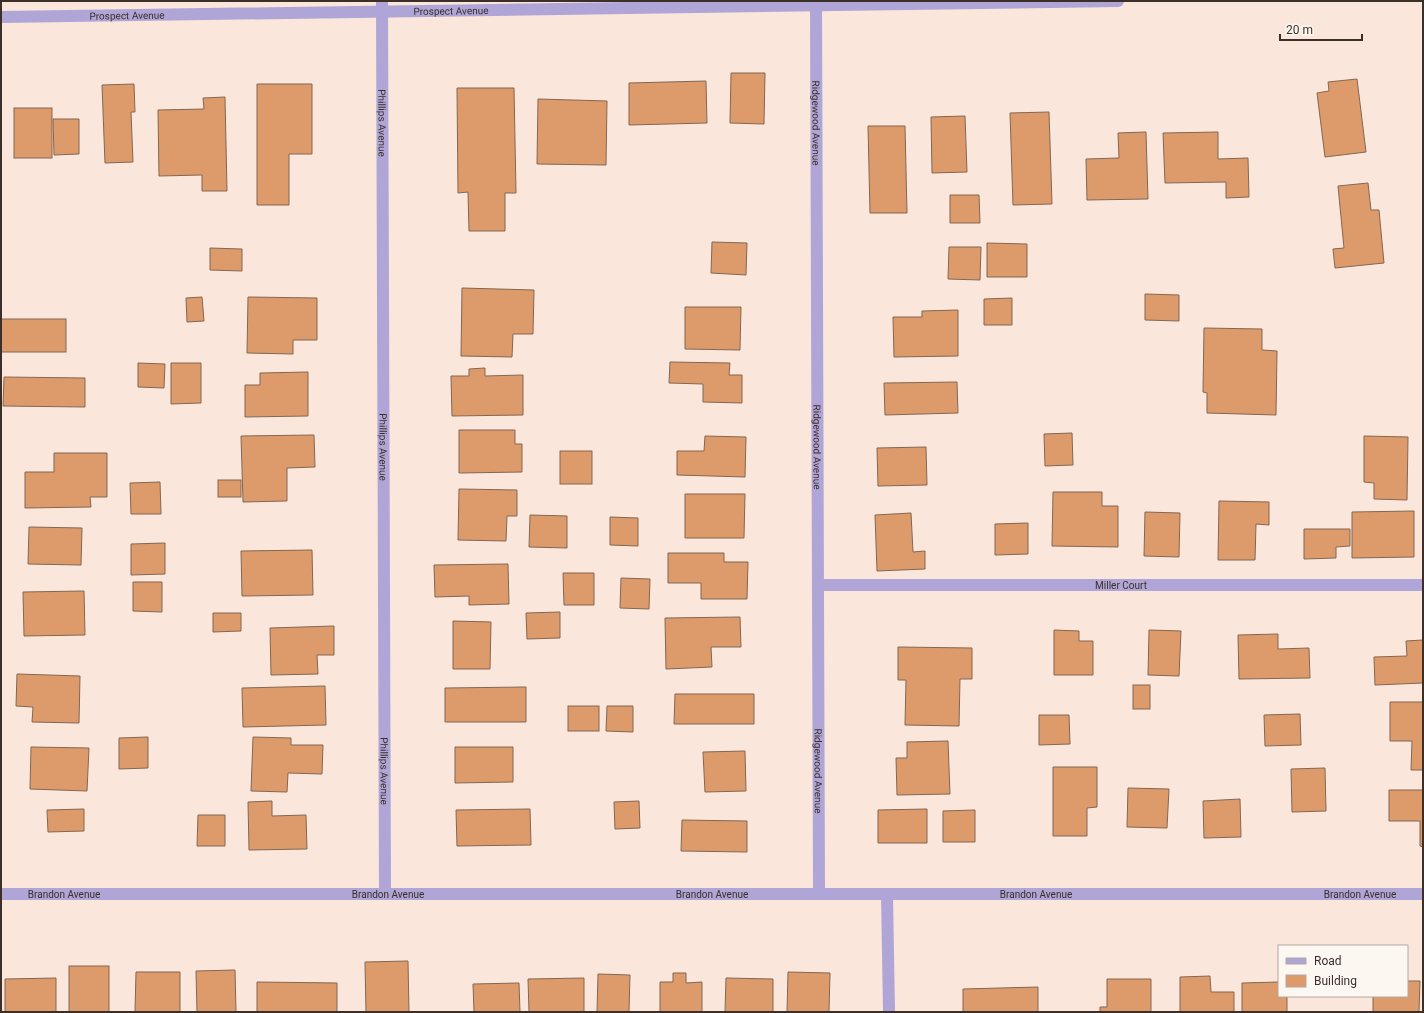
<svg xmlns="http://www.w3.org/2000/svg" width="1424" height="1013" font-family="Roboto,sans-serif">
  <rect width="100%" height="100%" fill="#fae6da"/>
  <g fill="#dd9b6b" stroke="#836753">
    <polygon points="731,73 765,73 764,124 730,123"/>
    <polygon points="1357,79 1366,152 1325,157 1317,93 1329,91 1328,82"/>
    <polygon points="706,81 707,123 629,125 629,83"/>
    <polygon points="134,84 135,112 131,112 133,162 105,163 102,85"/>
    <polygon points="257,84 312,84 312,154 289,154 289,205 257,205"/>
    <polygon points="457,88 514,88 516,193 505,193 505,231 469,231 468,192 458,193"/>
    <polygon points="225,97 227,191 202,191 202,175 159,176 158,110 204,109 203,98"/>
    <polygon points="538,99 607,101 606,165 537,164"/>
    <rect x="14" y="108" width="38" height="50"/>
    <polygon points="1049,112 1052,204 1013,205 1010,113"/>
    <polygon points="965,116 967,172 932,173 931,117"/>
    <polygon points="53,119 79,119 79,154 54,155"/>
    <polygon points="868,126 905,126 907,213 870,213"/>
    <polygon points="1146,132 1148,199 1087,200 1086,159 1119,158 1118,133"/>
    <polygon points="1218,132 1218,159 1248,158 1249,197 1226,198 1226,182 1165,183 1163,133"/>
    <polygon points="1368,183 1371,210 1379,210 1384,263 1335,268 1333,249 1344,248 1338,186"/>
    <polygon points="950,195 979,195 980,223 950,223"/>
    <polygon points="712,242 747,243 746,275 711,273"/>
    <polygon points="987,243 1027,244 1027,277 987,277"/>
    <polygon points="949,247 981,247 980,280 948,279"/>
    <polygon points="210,248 242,249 242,271 210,270"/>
    <polygon points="462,288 534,290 533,334 513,334 512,357 461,356"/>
    <polygon points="1145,294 1179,295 1179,321 1145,320"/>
    <polygon points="202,297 204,321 187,322 186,298"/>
    <polygon points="248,297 317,298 317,340 293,340 293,354 247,353"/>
    <polygon points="1012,298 1012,325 984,325 984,299"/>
    <polygon points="685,307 741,307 740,350 685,349"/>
    <polygon points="958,310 958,356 894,357 893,317 922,317 922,311"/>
    <rect x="1" y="319" width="65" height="33"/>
    <polygon points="1204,328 1262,329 1262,350 1277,351 1276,415 1207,413 1207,393 1203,392"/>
    <polygon points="670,362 730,363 729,375 742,375 742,403 703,402 703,384 669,383"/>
    <polygon points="138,363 165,364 164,388 138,387"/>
    <polygon points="171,363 201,363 201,403 171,404"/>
    <polygon points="485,368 485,376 523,375 523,415 452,416 451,376 469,376 469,369"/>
    <polygon points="308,372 308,416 245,417 245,385 260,385 260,373"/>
    <polygon points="4,377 85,378 85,407 3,406"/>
    <polygon points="957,382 958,413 885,415 884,383"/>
    <polygon points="459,430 515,430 515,444 522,444 522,472 459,473"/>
    <polygon points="1072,433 1073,465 1045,466 1044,434"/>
    <polygon points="314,435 315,467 287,468 287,501 243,502 241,436"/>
    <polygon points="705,436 746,437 745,477 677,475 677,451 704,451"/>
    <polygon points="1364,436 1408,437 1407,500 1374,499 1374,483 1364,482"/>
    <polygon points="926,447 927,485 878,486 877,448"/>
    <rect x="560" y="451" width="32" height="33"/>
    <polygon points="54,453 107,453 107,497 90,497 91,507 25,508 25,472 54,472"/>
    <rect x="218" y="480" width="23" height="17"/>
    <polygon points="160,482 161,514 131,514 130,483"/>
    <polygon points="459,489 517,490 517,516 507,516 506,541 458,540"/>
    <polygon points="1053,492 1102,492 1102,506 1118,506 1118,547 1052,546"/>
    <polygon points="685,494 745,494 744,538 685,538"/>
    <polygon points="1219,501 1269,502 1269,525 1256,524 1255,560 1218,560"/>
    <polygon points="1414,511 1414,557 1352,558 1352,512"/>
    <polygon points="1145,512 1180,513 1179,557 1144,556"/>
    <polygon points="911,513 913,552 925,551 925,569 877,571 875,515"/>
    <polygon points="530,515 567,516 567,548 529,547"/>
    <polygon points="610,517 638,518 638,546 610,545"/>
    <polygon points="1028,523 1028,554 995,555 995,524"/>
    <polygon points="29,527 82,528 81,565 28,564"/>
    <polygon points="1304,529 1350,529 1350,546 1336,547 1336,558 1304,559"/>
    <polygon points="165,543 165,574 131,575 131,544"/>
    <polygon points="312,550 313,595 242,596 241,551"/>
    <polygon points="668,553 724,553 724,562 748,562 747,599 701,599 701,583 668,583"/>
    <polygon points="508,564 509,604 469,605 469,596 435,597 434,565"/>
    <polygon points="563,573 594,573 594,605 564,605"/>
    <polygon points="621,578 650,579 649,609 620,608"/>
    <polygon points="133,582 162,582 162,612 133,611"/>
    <polygon points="84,591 85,635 24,636 23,592"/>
    <polygon points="560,612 560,638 527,639 526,613"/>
    <polygon points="213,613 241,613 241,631 213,632"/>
    <polygon points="740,617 741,647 711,647 712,667 666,669 665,618"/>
    <polygon points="453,621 491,622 490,669 453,669"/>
    <polygon points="334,626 334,655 317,655 318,674 271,675 270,628"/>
    <polygon points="1054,630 1079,631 1079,641 1093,641 1093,675 1054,675"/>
    <polygon points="1149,630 1181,631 1179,676 1148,675"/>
    <polygon points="1278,634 1278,649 1309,648 1310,678 1239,679 1238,635"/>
    <polygon points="1423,640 1423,683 1375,685 1374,657 1407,656 1406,641"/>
    <polygon points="898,647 972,648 972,679 960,679 959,726 905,725 906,680 898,680"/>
    <polygon points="17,674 80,676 79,723 32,722 33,707 16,706"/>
    <rect x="1133" y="685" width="17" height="24"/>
    <polygon points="325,686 326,725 243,727 242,688"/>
    <polygon points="526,687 526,722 445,722 445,688"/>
    <polygon points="675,694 754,694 754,724 674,724"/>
    <polygon points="1390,702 1423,702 1423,770 1411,770 1412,741 1390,741"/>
    <rect x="568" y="706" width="31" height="25"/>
    <polygon points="607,706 633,706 633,732 606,731"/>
    <polygon points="1300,714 1301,745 1265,746 1264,715"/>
    <polygon points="1039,715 1069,715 1070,744 1039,745"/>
    <polygon points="148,737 148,768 119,769 119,738"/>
    <polygon points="253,737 291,738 291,745 323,745 322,774 288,773 287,792 251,791"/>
    <polygon points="948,741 950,794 897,795 896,758 907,758 907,742"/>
    <polygon points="31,747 89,748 87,791 30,789"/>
    <polygon points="455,747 513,747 513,782 455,783"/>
    <polygon points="745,751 746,791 705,792 703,752"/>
    <polygon points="1053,767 1097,767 1097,807 1087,808 1087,836 1053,836"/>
    <polygon points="1325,768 1326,811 1292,812 1291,769"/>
    <polygon points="1128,788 1169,789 1167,828 1127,827"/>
    <polygon points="1389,790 1423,790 1423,847 1420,846 1420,821 1389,821"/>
    <polygon points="1240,799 1241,837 1204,838 1203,801"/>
    <polygon points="272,801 272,816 306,815 307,849 249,850 248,802"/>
    <polygon points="639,801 640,828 615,829 614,802"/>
    <polygon points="84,809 84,831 48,832 47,810"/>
    <polygon points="530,809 531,845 457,846 456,810"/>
    <polygon points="927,809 927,843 878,843 878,810"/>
    <polygon points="975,810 975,842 943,842 943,811"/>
    <polygon points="198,815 225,815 225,846 197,846"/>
    <polygon points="682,820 747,821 747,852 681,851"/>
    <polygon points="408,961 409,1012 366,1012 365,962"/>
    <rect x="69" y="966" width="40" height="46"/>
    <polygon points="235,970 236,1012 197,1012 196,971"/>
    <polygon points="136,972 180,972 180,1012 135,1012"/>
    <polygon points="788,972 830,973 829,1012 787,1012"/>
    <polygon points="673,973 686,973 686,983 702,982 702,1012 660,1012 660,982 673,982"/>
    <polygon points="598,974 630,975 629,1012 597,1012"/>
    <polygon points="1210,976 1211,992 1234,992 1234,1012 1180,1012 1180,977"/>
    <polygon points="56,978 56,1012 5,1012 5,979"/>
    <polygon points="584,978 584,1012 529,1012 528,979"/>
    <polygon points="726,978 773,979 773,1012 725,1012"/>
    <polygon points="1107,979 1151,979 1151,1012 1100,1012 1100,1007 1107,1007"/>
    <polygon points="1407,981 1420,981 1419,1012 1373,1012 1373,996 1407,996"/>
    <polygon points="257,982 337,983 337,1012 257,1012"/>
    <polygon points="1279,982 1279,996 1287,996 1287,1012 1242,1012 1242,983"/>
    <polygon points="519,983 520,1012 474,1012 473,984"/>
    <polygon points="1038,987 1038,1012 963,1012 963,989"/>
  </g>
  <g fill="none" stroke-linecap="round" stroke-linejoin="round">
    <g stroke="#afa5d7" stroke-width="12">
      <path id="s1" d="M382,1l3,893"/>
      <path id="s2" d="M816,1l3,893"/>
      <path id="s3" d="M1,17l1117,-16"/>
      <path id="s4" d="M818,585h605"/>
      <path id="s5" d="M1,894h1422"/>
      <polyline points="887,894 889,1012"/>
    </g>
  </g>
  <g text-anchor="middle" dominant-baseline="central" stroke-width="3.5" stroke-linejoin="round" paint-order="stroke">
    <g font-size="10" fill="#3c2f27" stroke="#fdf7f2">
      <text stroke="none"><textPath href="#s3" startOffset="450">Prospect Avenue</textPath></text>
      <text stroke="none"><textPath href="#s3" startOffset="126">Prospect Avenue</textPath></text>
      <text stroke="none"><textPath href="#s1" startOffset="122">Phillips Avenue</textPath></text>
      <text stroke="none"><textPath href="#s2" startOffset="122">Ridgewood Avenue</textPath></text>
      <text stroke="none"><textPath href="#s1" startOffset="446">Phillips Avenue</textPath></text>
      <text stroke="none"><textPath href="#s2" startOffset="446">Ridgewood Avenue</textPath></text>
      <text stroke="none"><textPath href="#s4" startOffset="303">Miller Court</textPath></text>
      <text stroke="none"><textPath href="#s1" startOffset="770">Phillips Avenue</textPath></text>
      <text stroke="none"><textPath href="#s2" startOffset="770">Ridgewood Avenue</textPath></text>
      <text stroke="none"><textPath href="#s5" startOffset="63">Brandon Avenue</textPath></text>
      <text stroke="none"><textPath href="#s5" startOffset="387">Brandon Avenue</textPath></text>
      <text stroke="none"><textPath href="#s5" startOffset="711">Brandon Avenue</textPath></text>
      <text stroke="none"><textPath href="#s5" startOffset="1035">Brandon Avenue</textPath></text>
      <text stroke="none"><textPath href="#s5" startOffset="1359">Brandon Avenue</textPath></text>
    </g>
  </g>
  <rect width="1424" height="1013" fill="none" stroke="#3c2f27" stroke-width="4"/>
  <rect x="1278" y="945" width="130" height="52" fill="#fdf7f2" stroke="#b0a7a1"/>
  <rect x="1286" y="958" width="20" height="6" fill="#afa5d7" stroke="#b0a7a1"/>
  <text x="1314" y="965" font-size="12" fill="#3c2f27">Road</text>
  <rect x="1286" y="975" width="20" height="12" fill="#dd9b6b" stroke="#b0a7a1"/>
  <text x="1314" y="985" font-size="12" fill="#3c2f27">Building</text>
  <path d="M1280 34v6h82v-6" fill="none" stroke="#3c2f27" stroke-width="2"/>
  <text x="1286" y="34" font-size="12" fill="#3c2f27" stroke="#fdf7f2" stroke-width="3" paint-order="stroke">20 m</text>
</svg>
